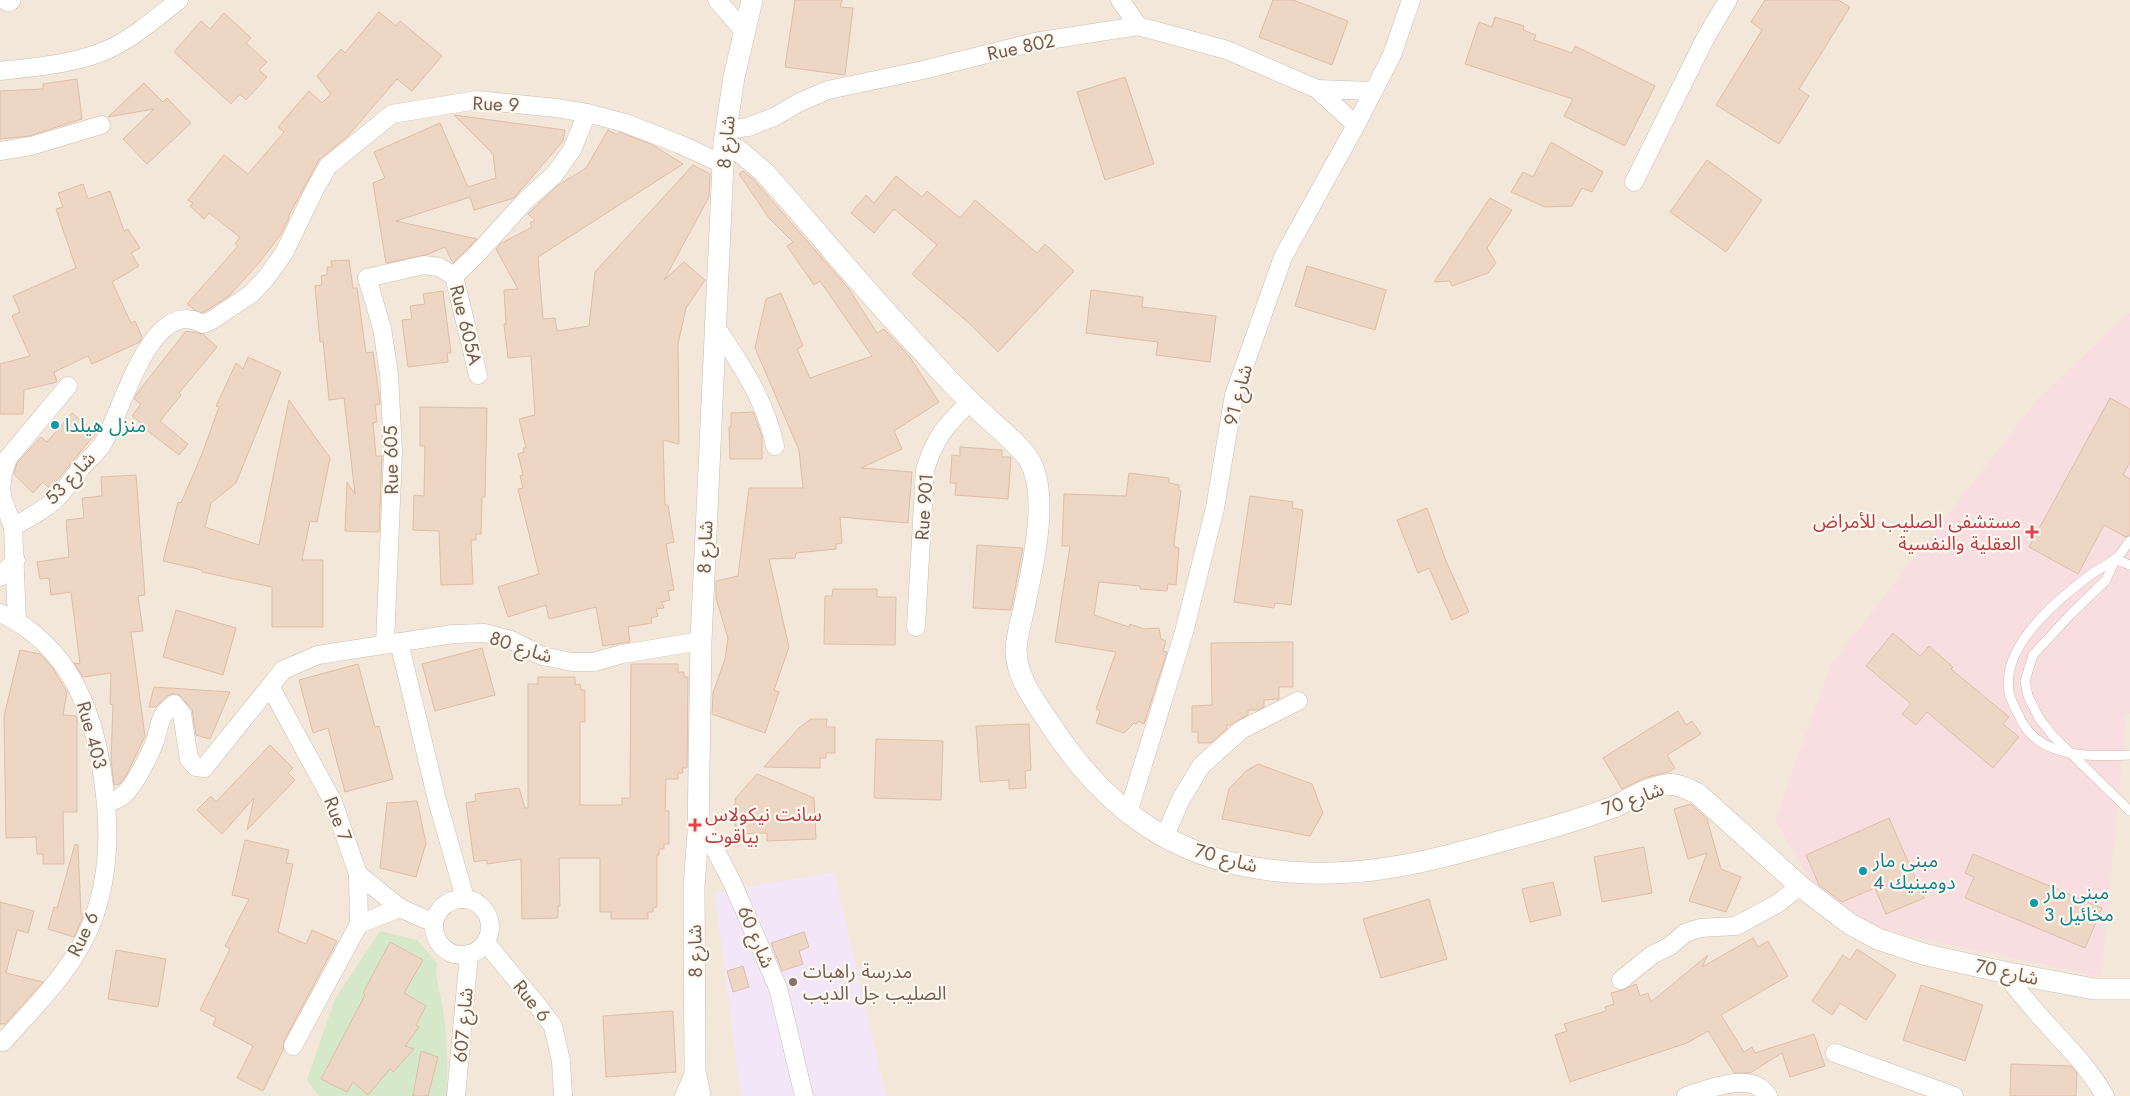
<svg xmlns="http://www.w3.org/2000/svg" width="2130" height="1096" font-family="Jost,'Noto Sans Arabic',sans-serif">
  <rect width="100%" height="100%" fill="#fbf5ea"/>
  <rect fill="#f2e7d9" x="0" y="0" width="2130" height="1096"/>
  <polygon fill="#f2e6f8" points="834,872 886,1096 741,1096 715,893"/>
  <polygon fill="#f8dee0" points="2130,313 2130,713 2126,715 2101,977 1832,919 1775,820 1831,665 2038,399"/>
  <path fill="#d5e8c9" d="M380,931l37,9 20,23c-3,17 4,29 6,46 4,29 5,57 4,87h-128l-12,-16 28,-81z"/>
  <g fill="#eed6c4" stroke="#e0bda6">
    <polygon points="795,0 842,0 840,7 853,8 845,75 785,67"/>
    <polygon points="1273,0 1293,0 1348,21 1332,65 1259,37"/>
    <polygon points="1765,0 1838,0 1850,7 1799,89 1809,96 1779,144 1716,105 1762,30 1751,22"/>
    <polygon points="379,12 396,26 400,21 442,56 412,91 397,79 347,137 319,160 288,217 289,218 281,234 259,263 228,297 202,313 196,311 187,304 238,246 235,244 240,237 209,213 204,219 190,206 193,203 188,200 224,155 248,174 284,132 278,127 309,91 322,103 331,94 317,76 341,49 345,53"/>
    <polygon points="224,13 251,38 246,43 267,62 259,70 267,77 246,100 240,94 231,104 174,52 201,21 210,29"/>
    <polygon points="1495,17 1524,26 1523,30 1536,35 1534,40 1572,53 1575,46 1655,86 1625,146 1564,116 1573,99 1465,64 1479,22 1492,27"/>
    <polygon points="1125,77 1154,164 1105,180 1077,92"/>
    <polygon points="77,79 82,119 29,136 0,139 0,91 43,89 43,84"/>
    <polygon points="144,83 163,102 167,98 191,123 147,164 123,139 154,109 108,117"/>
    <polygon points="454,115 565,130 563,141 514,198 474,210 470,197 396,221 477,239 453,263 445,247 426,255 386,263 373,183 385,178 374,152 440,123 468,187 496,178 493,154"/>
    <polygon points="608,130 617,135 619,132 651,144 683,164 538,257 543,319 555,318 557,331 589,326 595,272 693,165 710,174 709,197 664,280 684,262 705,280 686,308 678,344 679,444 663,440 665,505 668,505 674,542 666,544 674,590 668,591 670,600 662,602 664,608 656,609 658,616 651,618 652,623 628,627 630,642 603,646 596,607 549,619 546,605 508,617 498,587 539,574 518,489 523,488 520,476 523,475 518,454 524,452 523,448 526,448 519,419 535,415 531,356 508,358 504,324 506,324 504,290 518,289 496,249 500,244 532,227 530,223 535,220 528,214 557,186 586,168"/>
    <polygon points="1551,142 1603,172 1592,192 1582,188 1572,206 1545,207 1511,192 1523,172 1533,177"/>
    <polygon points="1707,160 1762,200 1726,252 1670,212"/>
    <polygon points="743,171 754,180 849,289 877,333 884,329 909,356 939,402 894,431 902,449 861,468 912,472 908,523 840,517 842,543 836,544 836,549 796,553 795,558 769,559 789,647 774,690 779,692 765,733 712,714 713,693 725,659 728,638 716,598 716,581 738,576 749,488 803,488 799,450 755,348 766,299 781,293 803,346 797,349 810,378 872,356 820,281 814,285 787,246 793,242 769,218 739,174"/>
    <polygon points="896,176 922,197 927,191 960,218 975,200 1037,253 1045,244 1074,271 998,352 970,324 912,274 937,245 894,209 874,233 851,213 866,195 874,203"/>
    <polygon points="83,184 88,199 110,191 124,231 128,229 140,248 131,253 139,266 112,282 131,323 135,321 142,337 140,342 92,364 88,356 54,372 57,382 24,390 23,414 0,414 0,364 30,356 12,316 20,312 13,296 76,268 56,209 63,207 58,193"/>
    <polygon points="1490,198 1512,210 1487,248 1496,263 1488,273 1452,286 1450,281 1434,282"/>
    <polygon points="349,260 353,288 357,288 366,353 373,352 380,402 380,404 375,405 377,422 373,423 376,456 382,456 379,532 345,531 347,482 355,494 344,398 329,400 323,341 320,342 315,286 322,285 321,276 327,275 327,267 332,267 331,261"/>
    <polygon points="1307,266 1386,290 1375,330 1295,306"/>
    <polygon points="1091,290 1143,297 1142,307 1216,316 1210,362 1156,355 1158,342 1086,333"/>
    <polygon points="443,291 451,353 447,353 448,362 408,367 402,320 412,319 410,306 425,304 423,294"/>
    <polygon points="186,331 203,334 217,347 179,393 181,395 160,421 188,444 179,455 140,425 141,423 132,416 141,404 134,399 135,396"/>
    <polygon points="248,357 281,372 236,483 211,503 205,527 259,545 289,400 330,458 317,522 310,521 302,560 323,560 323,627 272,627 272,587 202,572 202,570 163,561 178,502 181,503 202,454 219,407 216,406 236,363 243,369"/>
    <polygon points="2110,398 2130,409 2130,462 2123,475 2130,479 2130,535 2126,537 2104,525 2078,574 2029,547"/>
    <polygon points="420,407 487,408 485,497 482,497 481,534 476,534 476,540 471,540 473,584 441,585 439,531 413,530 414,495 424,496 425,446 420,446"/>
    <polygon points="753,412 762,436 762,459 730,459 729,427 731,427 731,413"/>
    <polygon points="72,413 96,433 50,489 43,482 33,493 14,474 17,463 41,437 47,442"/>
    <polygon points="960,447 1002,450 1002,457 1011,457 1008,499 955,495 956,483 950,483 952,455 960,456"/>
    <polygon points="1129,473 1169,478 1169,483 1179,485 1179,490 1181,491 1174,542 1175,547 1179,548 1176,585 1168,584 1167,591 1140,589 1140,586 1099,582 1094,615 1129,627 1130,624 1144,629 1159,628 1161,639 1166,641 1163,651 1167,652 1144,724 1138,721 1137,724 1134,723 1124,733 1096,723 1100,711 1096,709 1116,652 1055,642 1070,546 1062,546 1064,494 1126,496"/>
    <polygon points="136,475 145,595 138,596 143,631 131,632 145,736 127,774 120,784 114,785 111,760 113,705 110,704 111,673 83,677 74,663 80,664 71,592 51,595 49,578 40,579 37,562 69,557 66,520 84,518 82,498 102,496 101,477"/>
    <polygon points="1250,496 1293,502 1292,508 1303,510 1291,605 1275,603 1274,608 1234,602"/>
    <polygon points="1427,508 1446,561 1469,612 1452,620 1429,568 1418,573 1397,520"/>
    <polygon points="977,545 1023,548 1011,610 973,608"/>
    <polygon points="833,589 877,589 877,597 896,597 895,645 824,644 825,596 832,596"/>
    <polygon points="176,610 236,628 223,675 163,657"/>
    <polygon points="1893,633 1920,656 1929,646 1953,667 1951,669 2009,717 2003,724 2019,737 1993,768 1927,712 1916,725 1902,714 1911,704 1866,666"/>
    <polygon points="1293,642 1293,687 1279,687 1279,699 1264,700 1264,707 1257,710 1248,710 1248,715 1230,725 1227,725 1227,729 1211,743 1198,743 1198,732 1192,732 1192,706 1212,705 1211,643"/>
    <polygon points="482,648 495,695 435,711 422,664"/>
    <polygon points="20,650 40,654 52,667 67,692 63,715 77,716 77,812 63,812 64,864 43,864 43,854 37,854 36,837 6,838 4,716"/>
    <polygon points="358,664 375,727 379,726 393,779 345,792 328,728 313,733 299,680"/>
    <polygon points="631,664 678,664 678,672 684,672 684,677 688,677 687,768 682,768 683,773 678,773 678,779 666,779 665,811 669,811 669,844 664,844 664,849 659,849 659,855 657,855 657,907 653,908 653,912 648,912 648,919 611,919 611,912 600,912 600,858 559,858 560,906 558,906 558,918 522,919 521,859 487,864 487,860 474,862 466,803 476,801 475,794 519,788 525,808 528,808 528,684 538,684 538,677 575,677 575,685 580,684 581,690 585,690 585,722 580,722 580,805 622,805 622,798 630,798"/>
    <polygon points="154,687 230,692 210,739 196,735 192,709 178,694 173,694 167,696 156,707 149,707"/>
    <polygon points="1678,711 1686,725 1692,721 1701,734 1667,755 1675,768 1668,772 1647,777 1622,789 1603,758"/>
    <polygon points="811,719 827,719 826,727 835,727 835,753 826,753 826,758 820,758 820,768 764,767 799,728"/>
    <polygon points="1029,724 1031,770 1025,771 1026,788 1009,789 1009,780 980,782 976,726"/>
    <polygon points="876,739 943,741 941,800 874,798"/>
    <polygon points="270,745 293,768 288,773 295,780 247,830 254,798 222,834 197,810 211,796 216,802"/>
    <polygon points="1258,764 1312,784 1323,813 1310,836 1222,819 1229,789 1246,771"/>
    <polygon points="757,774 814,798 816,839 767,841 767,833 735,834 735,799"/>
    <polygon points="417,801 426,843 416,877 380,868 387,803"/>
    <polygon points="1691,804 1707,819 1721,869 1741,877 1726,912 1689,901 1707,853 1688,859 1674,809"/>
    <polygon points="1889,818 1924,898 1886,914 1875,888 1842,902 1819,885 1806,855"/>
    <polygon points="245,840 289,850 286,863 293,864 278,932 306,944 312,930 337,941 284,1041 283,1050 263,1091 237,1078 253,1046 213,1025 216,1018 200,1010 230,949 225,946 249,899 232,895"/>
    <polygon points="75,844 78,845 81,914 84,914 74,937 48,929 54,907 57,908"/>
    <polygon points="1644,847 1652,893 1602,902 1594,857"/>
    <polygon points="1973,854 2102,908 2085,948 1965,898 1974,877 1965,873"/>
    <polygon points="1553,882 1561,915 1530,922 1522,889"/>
    <polygon points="1429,899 1447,959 1381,978 1363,919"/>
    <polygon points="0,902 34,911 28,933 17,930 6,973 43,982 5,1024 0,1024"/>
    <polygon points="804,932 809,947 799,951 803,964 782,971 771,943"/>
    <polygon points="1753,938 1758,947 1768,941 1788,976 1721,1015 1744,1052 1752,1047 1755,1053 1814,1034 1825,1066 1790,1077 1782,1053 1750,1073 1734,1073 1708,1031 1687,1043 1570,1082 1555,1035 1567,1031 1564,1024 1606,1011 1605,1007 1614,1004 1611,993 1623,990 1636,984 1640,996 1648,993 1651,1002 1708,955 1702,967"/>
    <polygon points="390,942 423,960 404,993 426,1006 416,1025 419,1027 405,1046 414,1049 393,1072 390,1069 368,1095 353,1082 347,1092 321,1079 365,995 363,993"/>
    <polygon points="1857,949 1896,975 1866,1020 1840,1003 1832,1015 1812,1001 1843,955 1850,960"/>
    <polygon points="116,950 166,959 158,1007 108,999"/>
    <polygon points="743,966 749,987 733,992 727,971"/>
    <polygon points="1921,985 1983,1005 1965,1061 1903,1040"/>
    <polygon points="673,1011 676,1072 606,1077 603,1016"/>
    <polygon points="421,1051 438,1057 428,1096 413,1096"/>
    <polygon points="2011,1064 2071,1066 2077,1073 2076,1096 2010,1096"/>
  </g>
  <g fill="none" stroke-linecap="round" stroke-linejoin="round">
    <defs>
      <g id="service">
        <path d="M2130,541c-5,6 -9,13 -14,18 -7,5 -16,9 -23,14 -34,25 -92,72 -84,119 1,8 7,17 10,24 19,44 72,40 111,39"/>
        <polyline points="2116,558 2106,580 2071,614 2033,655 2025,681 2028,696 2039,718 2053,736 2130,811"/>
        <polyline points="2115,559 2130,565"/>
      </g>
      <g id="minor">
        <polyline points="717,0 744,31"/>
        <polyline points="1120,0 1138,26"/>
        <path d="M0,71c36,-4 76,-7 109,-22 26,-12 48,-32 70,-49"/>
        <polyline points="1317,89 1373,91"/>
        <polyline points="726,130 748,127 774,117 798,103 828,90 923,70 1035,42 1138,26 1227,50 1317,89 1356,125"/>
        <polyline points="0,151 31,146 101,125"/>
        <polyline points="1634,182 1706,37 1728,0"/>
        <polyline points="454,276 478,375"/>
        <path d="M714,324c25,37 52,77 61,122"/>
        <polyline points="13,527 3,500 1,489 3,473 8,458 68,386"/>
        <polyline points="0,577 16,560"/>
        <path d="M0,613c68,31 94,96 103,166 7,49 7,94 -10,141 -18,48 -57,85 -90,122"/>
        <path d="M17,621l-4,-94c13,-8 30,-16 42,-27 10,-9 17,-22 26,-32 7,-8 15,-15 21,-23 20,-30 47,-151 101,-121l9,-4 39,-26 15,-16 18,-25 31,-64 13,-23 64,-52 85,-14 79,8 31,5 38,10 54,21 44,20"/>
        <path d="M916,627l9,-157c10,-33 21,-45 45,-68"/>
        <polyline points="399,642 437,800 465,898"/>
        <polyline points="385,644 393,452 389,374 382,328 367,278 424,265 439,267 454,276 475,256 527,199 554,175 572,150 587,113"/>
        <polyline points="270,686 333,802 358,874 400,908 434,923"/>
        <path d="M107,803c9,-3 17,-6 22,-14 8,-9 22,-37 26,-48 6,-18 3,-24 19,-37l8,10 7,45 7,8 8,1 79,-98 35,-15 135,-21 31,-1 27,7 31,16 30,6h22l28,-8 79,-13"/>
        <polyline points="1128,813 1184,632 1215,508 1234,395 1283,257 1356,125 1392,55 1411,0"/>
        <polyline points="697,815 732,882 778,988 804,1096"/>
        <polyline points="1164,838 1181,799 1201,766 1241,730 1298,701"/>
        <circle cx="462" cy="927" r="28"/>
        <polyline points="359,924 400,908"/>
        <polyline points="486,943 538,1006 553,1026 561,1061 563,1096"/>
        <path d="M2003,972c14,17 28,35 43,51 23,26 41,42 59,73"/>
        <polyline points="1621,980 1652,955 1670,946 1685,933 1700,928 1736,926 1777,904 1800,886"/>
        <polyline points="293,1046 359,924 358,874"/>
        <polyline points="1835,1053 1954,1096"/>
        <polyline points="456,1096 469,954"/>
        <polyline points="684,1096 695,1071"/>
        <path d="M1686,1096c23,-7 66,-26 82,0"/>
      </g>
      <g id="tertiary">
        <polyline points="8,1 10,0"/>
        <path d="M724,143l15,8 24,20c55,61 106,125 162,183 17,19 34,38 53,55 15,15 38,32 50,49 23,35 4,111 -4,150 -3,13 -7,27 -8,41 0,29 19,52 34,75 63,97 142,146 259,149 63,2 118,-11 178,-28 34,-9 68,-18 101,-29 8,-3 17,-6 26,-9 16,-8 33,-19 51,-22 12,-2 23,4 33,9l102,92 50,38 28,15 45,15 80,18 91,17h36"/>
        <polyline points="700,1096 695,1071 694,887 698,833 701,641 724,143 734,77 752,0"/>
      </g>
    </defs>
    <use href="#service" stroke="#cdbdb1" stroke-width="10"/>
    <use href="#minor" stroke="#cdbdb1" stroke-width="19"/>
    <use href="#tertiary" stroke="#cdbdb1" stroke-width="22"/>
    <use href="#service" stroke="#fff" stroke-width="9"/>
    <use href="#minor" stroke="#fff" stroke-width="18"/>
    <use href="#tertiary" stroke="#fff" stroke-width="21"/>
  </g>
  <g fill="#0f9aa8" stroke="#fef9f0" stroke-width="2">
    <circle cx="55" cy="425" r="5"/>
    <circle cx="1863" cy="871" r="5"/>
    <circle cx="2034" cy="903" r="5"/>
  </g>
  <g fill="#e0444e" stroke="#fef9f0" stroke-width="2">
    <path d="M2029.5 524.5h5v5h5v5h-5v5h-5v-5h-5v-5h5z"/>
    <path d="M692.5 817.5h5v5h5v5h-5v5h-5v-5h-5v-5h5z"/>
  </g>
  <circle fill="#8d6e63" stroke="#fef9f0" stroke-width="2" cx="793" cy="982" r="5"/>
  <g text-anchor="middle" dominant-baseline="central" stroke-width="4.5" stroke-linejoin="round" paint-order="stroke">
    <g font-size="19" fill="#745d4f" stroke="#fef9f0">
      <text transform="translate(1021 47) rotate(-12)">Rue 802</text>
      <text transform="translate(496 104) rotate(2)">Rue 9</text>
      <text transform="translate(726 142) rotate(-85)">شارع 8</text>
      <text transform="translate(466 325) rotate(76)">Rue 605A</text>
      <text transform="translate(1238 395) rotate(-75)">شارع 91</text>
      <text transform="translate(391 460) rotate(-91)">Rue 605</text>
      <text transform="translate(70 478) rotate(-47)">شارع 53</text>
      <text transform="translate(924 507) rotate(-86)">Rue 901</text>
      <text transform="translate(705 547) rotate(-88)">شارع 8</text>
      <text transform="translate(521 647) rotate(18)">شارع 80</text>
      <text transform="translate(92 735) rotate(75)">Rue 403</text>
      <text transform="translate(1633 799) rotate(-20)">شارع 70</text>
      <text transform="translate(338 819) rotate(69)">Rue 7</text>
      <text transform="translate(1226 858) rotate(15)">شارع 70</text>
      <text transform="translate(83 934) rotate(-64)">Rue 6</text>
      <text transform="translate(756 937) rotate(67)">شارع 60</text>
      <text transform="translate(695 951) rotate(-91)">شارع 8</text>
      <text transform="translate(2007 972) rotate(12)">شارع 70</text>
      <text transform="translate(532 1001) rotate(51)">Rue 6</text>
      <text transform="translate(463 1025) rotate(-85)">شارع 607</text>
    </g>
    <g font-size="19" fill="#0d838f" stroke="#fef9f0" text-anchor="start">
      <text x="65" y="425">منزل هيلدا</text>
      <text x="1873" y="860">مبنى مار<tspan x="1873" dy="22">دومينيك 4</tspan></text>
      <text x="2044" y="892">مبنى مار<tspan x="2044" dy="22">مخائيل 3</tspan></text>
    </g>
    <g font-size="19" fill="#be3a42" stroke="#fef9f0" text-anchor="end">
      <text x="2021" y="521">مستشفى الصليب للأمراض<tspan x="2021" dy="22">العقلية والنفسية</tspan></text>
      <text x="705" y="814" text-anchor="start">سانت نيكولاس<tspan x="705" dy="22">بياقوت</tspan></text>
    </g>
    <g font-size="19" fill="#785e54" stroke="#fef9f0" text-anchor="start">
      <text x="803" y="971">مدرسة راهبات<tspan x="803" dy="22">الصليب جل الديب</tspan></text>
    </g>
  </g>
</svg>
